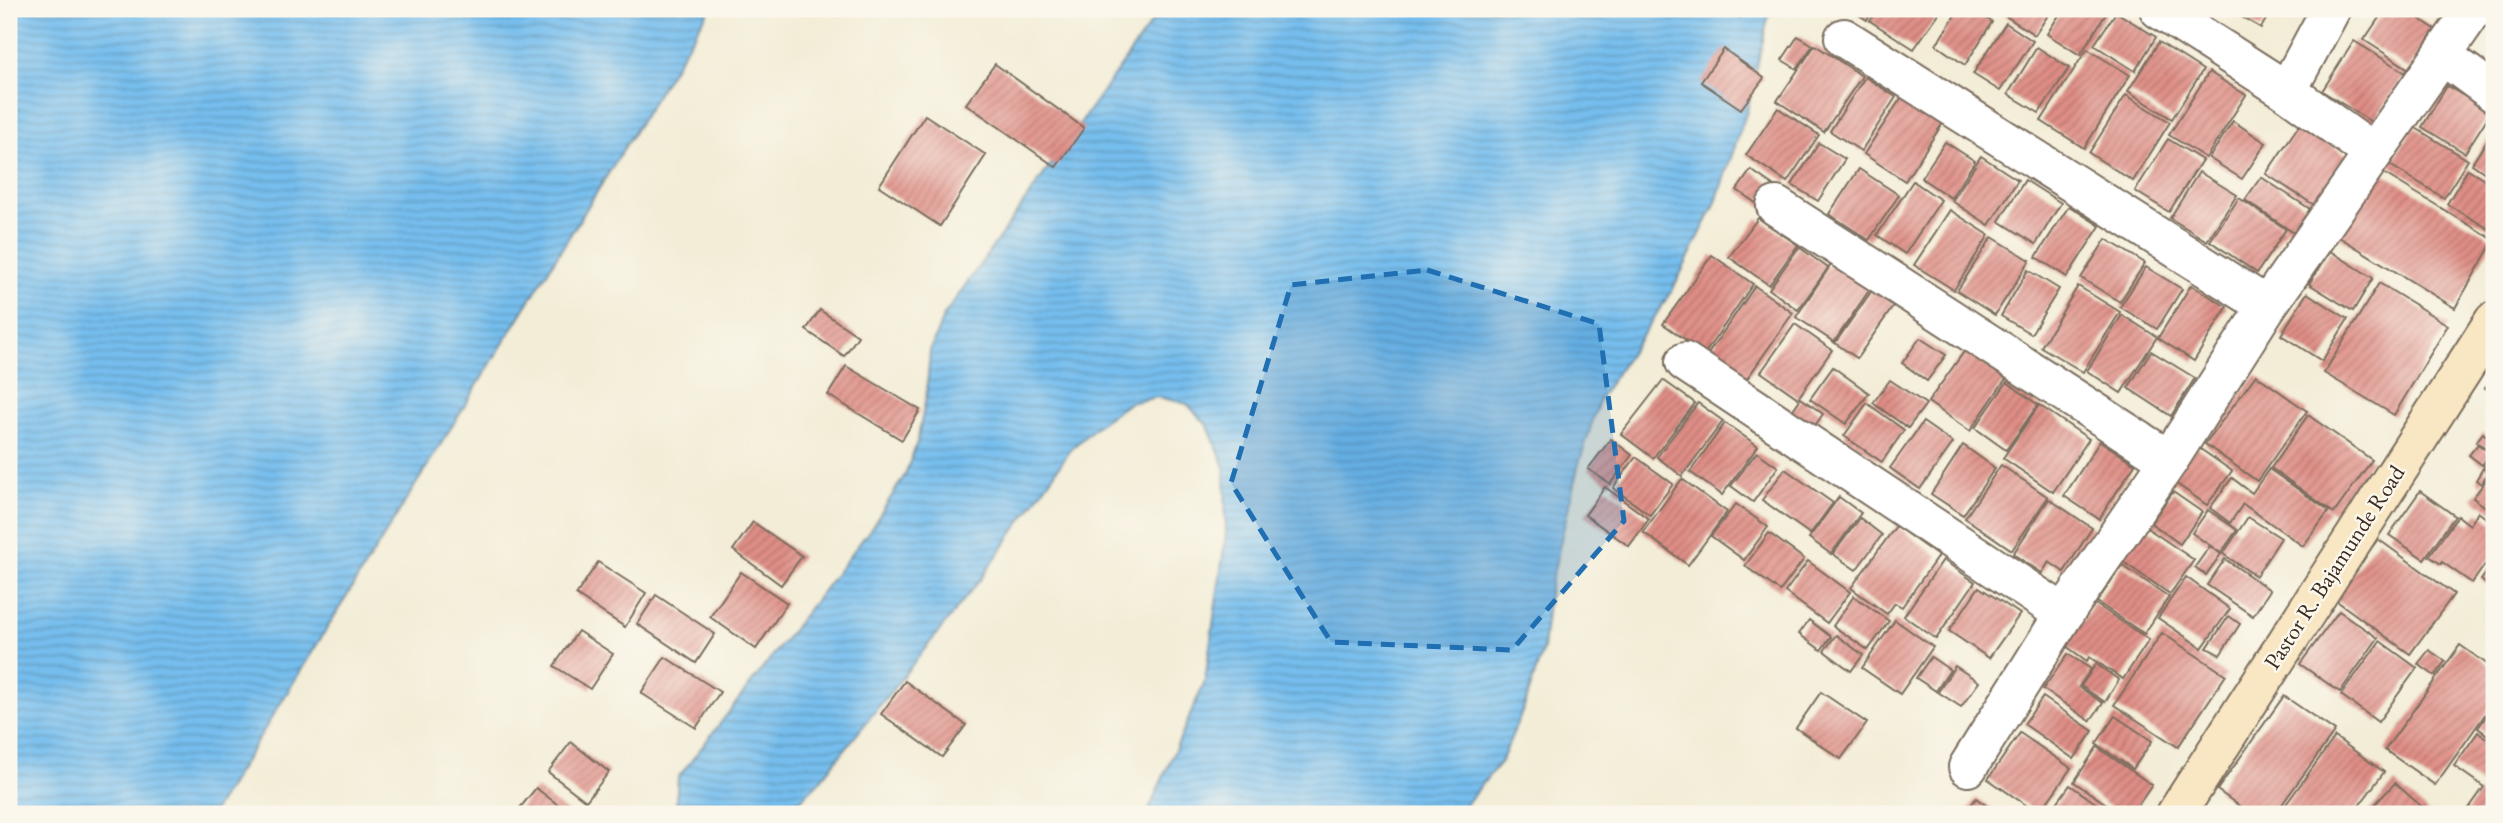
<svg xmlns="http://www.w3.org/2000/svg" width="2503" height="823" font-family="'EB Garamond',serif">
  <defs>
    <pattern id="water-rules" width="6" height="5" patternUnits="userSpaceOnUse" patternTransform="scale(1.75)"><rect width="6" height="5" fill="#76beee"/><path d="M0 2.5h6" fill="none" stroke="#629bc0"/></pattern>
    <pattern id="building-hatch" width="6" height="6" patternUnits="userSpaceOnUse" patternTransform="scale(1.75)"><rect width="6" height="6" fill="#df8e86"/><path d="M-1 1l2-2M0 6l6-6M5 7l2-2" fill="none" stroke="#b6746d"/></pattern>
  </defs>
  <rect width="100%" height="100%" fill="#fbf7ec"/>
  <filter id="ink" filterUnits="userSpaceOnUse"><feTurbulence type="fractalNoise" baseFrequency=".0143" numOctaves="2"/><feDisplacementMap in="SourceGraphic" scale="14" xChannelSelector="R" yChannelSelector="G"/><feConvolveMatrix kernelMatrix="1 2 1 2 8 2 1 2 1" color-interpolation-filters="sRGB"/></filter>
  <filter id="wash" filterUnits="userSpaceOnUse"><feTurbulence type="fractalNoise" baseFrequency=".00686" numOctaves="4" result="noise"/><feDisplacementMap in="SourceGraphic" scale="28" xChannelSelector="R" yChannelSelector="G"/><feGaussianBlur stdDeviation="1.57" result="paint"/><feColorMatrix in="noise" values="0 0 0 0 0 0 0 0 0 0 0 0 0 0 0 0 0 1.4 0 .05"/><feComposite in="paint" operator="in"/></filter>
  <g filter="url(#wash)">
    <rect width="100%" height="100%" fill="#f3edd7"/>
    <g fill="url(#water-rules)" stroke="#587486" stroke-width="2">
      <polygon points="9,9 710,9 212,814 9,814"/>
      <polygon points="1161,9 1770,9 1747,111 1715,204 1672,291 1600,398 1578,467 1549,592 1543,649 1526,702 1502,760 1458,814 1147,814 1205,681 1226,534 1225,467 1208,426 1187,404 1158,397 1129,403 1099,424 1072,448 983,576 818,783 786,814 683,814 676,801 678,778 872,527 905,475 917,442 926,398 930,351 943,317"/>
    </g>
    <g id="blocks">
      <g fill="url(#building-hatch)">
        <polygon points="1729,9 1746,9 1740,17"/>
        <polygon points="1850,9 1874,9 1867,20"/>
        <polygon points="1878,9 1942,9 1914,49 1870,21"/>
        <polygon points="1959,9 1972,9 1992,22 1965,65 1936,45"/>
        <polygon points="2000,9 2052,9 2035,35 1998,11"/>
        <polygon points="2063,9 2109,9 2080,55 2047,34"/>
        <polygon points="2228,9 2272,9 2261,28"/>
        <polygon points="2385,9 2405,9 2435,29 2409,69 2364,40"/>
        <polygon points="2116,12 2156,37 2135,71 2094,45"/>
        <polygon points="2006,23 2033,41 2000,91 1973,74"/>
        <polygon points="1798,36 1813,45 1797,69 1782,60"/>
        <polygon points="2354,41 2406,73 2373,123 2322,91"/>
        <polygon points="2159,42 2203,70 2172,119 2128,91"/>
        <polygon points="1815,45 1862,76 1824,132 1777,101"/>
        <polygon points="2037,47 2069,68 2039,113 2008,94"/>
        <polygon points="1724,49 1764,78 1741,109 1701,82"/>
        <polygon points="2087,49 2130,75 2084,148 2041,121"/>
        <polygon points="995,64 1084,128 1056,167 966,104"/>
        <polygon points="2209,72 2246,95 2206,158 2169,135"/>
        <polygon points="1865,77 1896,97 1861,151 1830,131"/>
        <polygon points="2447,86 2491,112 2465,153 2422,127"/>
        <polygon points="1905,92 1946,118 1905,181 1864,154"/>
        <polygon points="2126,95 2170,122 2133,181 2089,153"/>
        <polygon points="1778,108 1819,135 1787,182 1746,155"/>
        <polygon points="925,115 986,155 940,226 879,186"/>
        <polygon points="2233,121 2266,143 2242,179 2209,158"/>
        <polygon points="2299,125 2348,156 2314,205 2266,174"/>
        <polygon points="2414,127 2468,160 2444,198 2390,165"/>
        <polygon points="2494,129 2494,179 2472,164"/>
        <polygon points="2168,139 2202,160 2169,212 2135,191"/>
        <polygon points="1945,142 1975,161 1951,198 1921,178"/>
        <polygon points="1819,143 1845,159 1818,201 1792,185"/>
        <polygon points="1981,156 2018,180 1989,225 1952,201"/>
        <polygon points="1859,169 1899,195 1869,240 1829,214"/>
        <polygon points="2468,169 2494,185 2494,232 2447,204"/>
        <polygon points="1751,170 1777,188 1763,208 1737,190"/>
        <polygon points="2380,171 2494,240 2455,308 2339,237"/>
        <polygon points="2199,172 2237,195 2207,241 2170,218"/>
        <polygon points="2261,177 2310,209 2294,233 2245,200"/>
        <polygon points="2025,180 2061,203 2036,244 1999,221"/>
        <polygon points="1913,181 1941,200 1905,254 1877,235"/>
        <polygon points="2239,198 2286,229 2257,273 2210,241"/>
        <polygon points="2069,206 2100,226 2067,277 2036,257"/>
        <polygon points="1950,210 1989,235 1954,290 1914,265"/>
        <polygon points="1758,218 1798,245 1769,285 1729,257"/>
        <polygon points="1992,237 2030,260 1995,315 1957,291"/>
        <polygon points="2106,239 2145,263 2120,302 2081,278"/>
        <polygon points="1799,247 1828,268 1798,310 1769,289"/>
        <polygon points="2330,251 2373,278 2353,311 2309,284"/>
        <polygon points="1712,255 1753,284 1705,353 1663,324"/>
        <polygon points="1832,263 1870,289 1834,342 1796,317"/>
        <polygon points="2146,267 2182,289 2157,329 2120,307"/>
        <polygon points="2028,270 2059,289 2031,334 2001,316"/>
        <polygon points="2379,283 2448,325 2394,415 2324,373"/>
        <polygon points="2191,285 2227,307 2194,361 2158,338"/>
        <polygon points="1755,286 1793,313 1746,380 1708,354"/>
        <polygon points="2078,286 2120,312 2083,372 2041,347"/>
        <polygon points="1873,289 1895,304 1857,358 1835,343"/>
        <polygon points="2307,293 2348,319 2322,361 2281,335"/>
        <polygon points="820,310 858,336 844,356 806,330"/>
        <polygon points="2122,315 2157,337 2121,393 2087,371"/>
        <polygon points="1795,324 1832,350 1798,398 1761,372"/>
        <polygon points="1920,338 1946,355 1927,381 1902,363"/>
        <polygon points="1966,349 2007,377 1970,431 1928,402"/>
        <polygon points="2151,351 2195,378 2171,416 2128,388"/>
        <polygon points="846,366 920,410 902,440 828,395"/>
        <polygon points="1833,367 1869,393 1846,424 1810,399"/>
        <polygon points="2256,375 2307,411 2257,481 2205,444"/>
        <polygon points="2494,375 2494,394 2485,388"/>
        <polygon points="1663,380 1695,403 1653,458 1621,434"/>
        <polygon points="1890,380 1926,404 1908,428 1873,403"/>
        <polygon points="2007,382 2038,405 2006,450 1975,428"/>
        <polygon points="1801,398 1823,414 1807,437 1785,421"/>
        <polygon points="1698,403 1723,421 1682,476 1657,457"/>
        <polygon points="1867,403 1904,430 1882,462 1844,436"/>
        <polygon points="2039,405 2089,439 2053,492 2003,458"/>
        <polygon points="2308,415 2372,460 2334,513 2271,468"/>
        <polygon points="1923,422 1953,443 1920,489 1890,468"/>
        <polygon points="1725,423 1758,446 1722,495 1690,472"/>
        <polygon points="2483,433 2492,440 2486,448 2476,442"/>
        <polygon points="1611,439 1632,455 1610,484 1588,469"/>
        <polygon points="2100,441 2135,464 2099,519 2064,496"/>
        <polygon points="2478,444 2491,454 2482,465 2469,455"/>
        <polygon points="1963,445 1995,468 1963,515 1931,494"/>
        <polygon points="2196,446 2232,471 2207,505 2171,480"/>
        <polygon points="1757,452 1778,467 1753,502 1731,486"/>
        <polygon points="2494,452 2494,465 2490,471 2484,466"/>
        <polygon points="1636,457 1673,484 1650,515 1613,488"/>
        <polygon points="2001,465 2048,497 2012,550 1965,518"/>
        <polygon points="2483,468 2488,473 2481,484 2476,480"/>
        <polygon points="1785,469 1833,503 1810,534 1762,500"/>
        <polygon points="2269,469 2329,511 2303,546 2243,504 2230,523 2210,508 2232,478 2252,493"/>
        <polygon points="2494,469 2494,513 2473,498"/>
        <polygon points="1682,479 1727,512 1688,565 1643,532"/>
        <polygon points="1605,487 1649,519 1629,546 1585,515"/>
        <polygon points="2420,491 2455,516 2424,559 2389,535"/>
        <polygon points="2173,492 2202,512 2180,544 2151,523"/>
        <polygon points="1839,497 1861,513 1831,554 1809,538"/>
        <polygon points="2049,499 2092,528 2064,572 2049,562 2042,573 2013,554"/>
        <polygon points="1736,504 1768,527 1744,560 1711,536"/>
        <polygon points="2208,510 2237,530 2221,553 2192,533"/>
        <polygon points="2478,512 2494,524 2494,552 2472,583 2442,562 2441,564 2429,556 2458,516 2470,525"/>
        <polygon points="2248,517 2281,538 2256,576 2223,554"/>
        <polygon points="1860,518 1882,535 1856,570 1833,554"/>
        <polygon points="753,522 802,556 781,585 733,550"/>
        <polygon points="2140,523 2194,560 2170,594 2116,557"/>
        <polygon points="1896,526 1938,556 1902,607 1895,603 1887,614 1851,588"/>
        <polygon points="1769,533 1804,559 1780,591 1745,566"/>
        <polygon points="2378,539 2454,594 2410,654 2334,599"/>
        <polygon points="2210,546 2221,554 2206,575 2195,567"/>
        <polygon points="2225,559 2270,590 2253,616 2207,585"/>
        <polygon points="1943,560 1975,582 1936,639 1904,616"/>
        <polygon points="1808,561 1850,592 1827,623 1785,592"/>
        <polygon points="598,562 646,593 625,627 576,595"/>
        <polygon points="2494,562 2494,584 2491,588 2481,580"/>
        <polygon points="2122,565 2169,597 2144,634 2097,602"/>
        <polygon points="741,572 787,603 756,649 710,617"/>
        <polygon points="2186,577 2230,609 2202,648 2158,618"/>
        <polygon points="1979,587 2020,614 1989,658 1949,631"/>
        <polygon points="656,595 715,634 696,663 637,624"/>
        <polygon points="1854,596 1889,621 1868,650 1833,626"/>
        <polygon points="2094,603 2149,640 2123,679 2089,657 2087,661 2066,646"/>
        <polygon points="2339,611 2378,638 2340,692 2300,664"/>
        <polygon points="2229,616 2240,624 2220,655 2207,648"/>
        <polygon points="1809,620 1831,637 1821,650 1799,634"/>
        <polygon points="1895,620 1933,647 1900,694 1862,668"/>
        <polygon points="578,631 613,654 590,689 554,666"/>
        <polygon points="2162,633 2226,675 2178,747 2114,705"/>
        <polygon points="1836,635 1863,655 1851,671 1824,651"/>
        <polygon points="2380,641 2417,668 2378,722 2341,695"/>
        <polygon points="2460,645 2494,669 2494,702 2435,785 2385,750"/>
        <polygon points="2429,650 2445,661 2435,676 2418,664"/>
        <polygon points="2068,654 2091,669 2079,687 2103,703 2090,721 2043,689"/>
        <polygon points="665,657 720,692 696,728 641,693"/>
        <polygon points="1931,657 1950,670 1936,691 1916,678"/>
        <polygon points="2096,664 2119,680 2105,702 2081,686"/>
        <polygon points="1955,666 1979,682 1961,707 1938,692"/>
        <polygon points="905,681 966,725 942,757 881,714"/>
        <polygon points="1821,692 1867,723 1841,759 1796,728"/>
        <polygon points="2284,696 2335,731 2275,814 2251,814 2217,790"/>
        <polygon points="2043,697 2093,731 2074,759 2024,724"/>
        <polygon points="2494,705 2494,740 2478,728"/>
        <polygon points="2115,716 2152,741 2133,769 2096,744"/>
        <polygon points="2478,732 2494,744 2494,814 2472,814 2467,811 2484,787 2454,766"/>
        <polygon points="2020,733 2071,768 2039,814 1988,779"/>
        <polygon points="2335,737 2384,772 2353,814 2279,814"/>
        <polygon points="571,742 609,772 586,801 548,772"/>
        <polygon points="2097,747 2152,785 2132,814 2121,814 2074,782"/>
        <polygon points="2395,783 2430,814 2366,814"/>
        <polygon points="2070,785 2111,814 2049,814"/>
        <polygon points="536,788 570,814 515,814"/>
        <polygon points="1976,798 1998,814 1965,814"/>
      </g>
    </g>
  </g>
  <g filter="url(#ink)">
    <use href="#blocks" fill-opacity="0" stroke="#7b6e5f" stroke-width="2"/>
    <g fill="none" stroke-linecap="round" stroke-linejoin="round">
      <defs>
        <g id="street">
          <polyline points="2159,9 2287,91 2373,153"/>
          <polyline points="1844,38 2267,306"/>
          <polyline points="2442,55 2494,93"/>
          <polyline points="2287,91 2331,9"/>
          <polyline points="1776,206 2169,460"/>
          <polyline points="1685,362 2064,614"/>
          <polyline points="1968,767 2064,614 2169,460 2267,306 2474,9"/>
        </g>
        <polyline id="secondary" points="2176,814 2494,321"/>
      </defs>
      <use href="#street" stroke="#7b6e5f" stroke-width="42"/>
      <use href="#secondary" stroke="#7b6e5f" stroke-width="42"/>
      <use href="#street" stroke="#fff" stroke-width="38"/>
      <use href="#secondary" stroke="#f9e7c3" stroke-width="38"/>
    </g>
  </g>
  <path fill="#1f6fb2" fill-opacity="0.2" stroke="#1f6fb2" stroke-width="5" stroke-dasharray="14 9" stroke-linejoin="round" d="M1427,270l172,54 25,197 -112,129 -181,-8 -100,-159 60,-198z"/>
  <g text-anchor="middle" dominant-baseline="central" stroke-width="5" stroke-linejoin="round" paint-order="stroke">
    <g font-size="23" fill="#3b2a1e" stroke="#fbf7ec">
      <text transform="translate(2334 567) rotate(-57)">Pastor R. Bajamunde Road</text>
    </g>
  </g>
  <rect width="2503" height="823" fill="none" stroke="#fbf7ec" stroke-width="35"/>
</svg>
